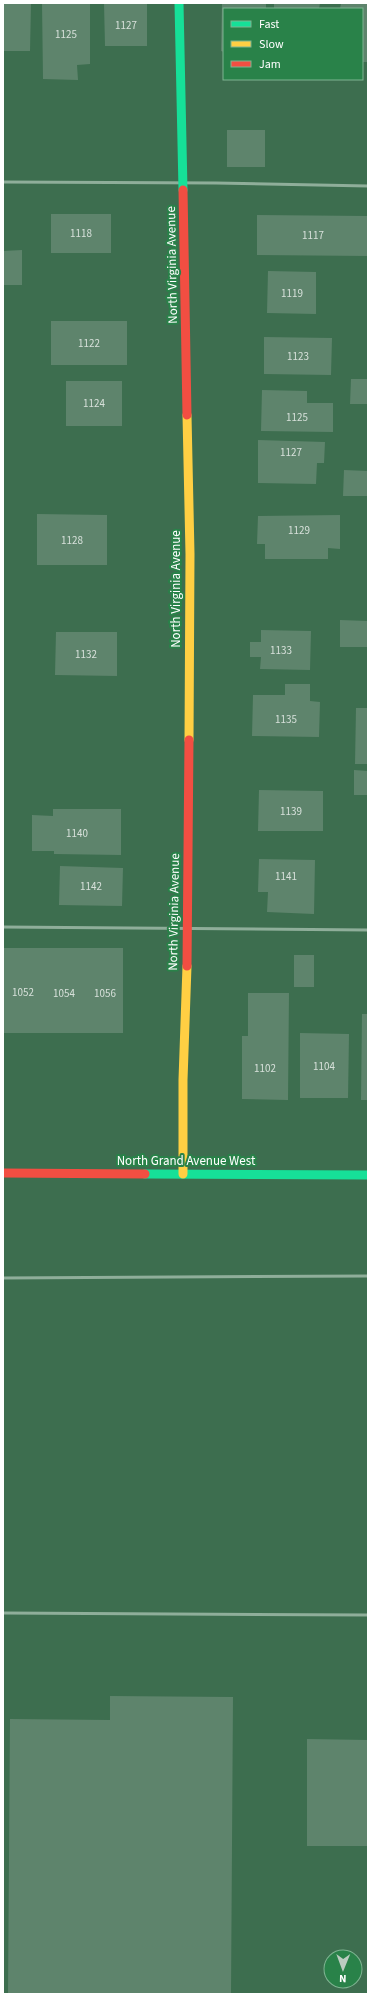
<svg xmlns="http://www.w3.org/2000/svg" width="371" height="1997" font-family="'Source Sans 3',sans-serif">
  <rect width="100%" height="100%" fill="#3d6e4f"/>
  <g fill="#5e846c">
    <polygon points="3,3 31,3 30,51 3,51"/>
    <polygon points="42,3 90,3 90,64 77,65 78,80 43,79"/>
    <polygon points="104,3 147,3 147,46 105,46"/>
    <polygon points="222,3 266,3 266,9 224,9 224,52 221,51"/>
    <polygon points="274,3 320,3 319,9 274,9"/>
    <polygon points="341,3 368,3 368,62 362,62 362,9 340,9"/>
    <rect x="227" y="130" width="38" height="37"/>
    <rect x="51" y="214" width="60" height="39"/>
    <polygon points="257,215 368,216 368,256 257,255"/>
    <polygon points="22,250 22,285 3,285 3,251"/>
    <polygon points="268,271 316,272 316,314 267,313"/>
    <rect x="51" y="321" width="76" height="44"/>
    <polygon points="264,337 332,338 331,375 264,374"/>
    <polygon points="351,379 368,379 368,404 350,404"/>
    <rect x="66" y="381" width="56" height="45"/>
    <polygon points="262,390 307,391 307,403 333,403 333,432 261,431"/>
    <polygon points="258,440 325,442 324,463 317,463 316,484 258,483"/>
    <polygon points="344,470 368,471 368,496 343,496"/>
    <polygon points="37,514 107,515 107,565 37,565"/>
    <polygon points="340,515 340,549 328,548 328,559 265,559 265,544 257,544 258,516"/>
    <polygon points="340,620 368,621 368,647 340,647"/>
    <polygon points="261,630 311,631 310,670 260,669 261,657 250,657 250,642 261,642"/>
    <polygon points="56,632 117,632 117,676 55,675"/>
    <polygon points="285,684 310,684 310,701 320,702 319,737 252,736 253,695 285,695"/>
    <polygon points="356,708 368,708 368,764 355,764"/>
    <polygon points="354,770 368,771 368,795 354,795"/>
    <polygon points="259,790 323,791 323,831 258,831"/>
    <polygon points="53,809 121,809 121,855 54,854 54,851 32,851 32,815 53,816"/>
    <polygon points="259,859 315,860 314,914 267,912 268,892 258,892"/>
    <polygon points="60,866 123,868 122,906 59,905"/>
    <rect x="3" y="948" width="120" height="85"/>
    <rect x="294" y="955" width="20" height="32"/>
    <polygon points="248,993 289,993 288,1100 242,1099 242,1036 248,1036"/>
    <polygon points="362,1014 368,1014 368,1100 361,1100"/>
    <polygon points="300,1033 349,1034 348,1098 300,1098"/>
    <polygon points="110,1696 233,1697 231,1994 8,1994 10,1719 110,1720"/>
    <polygon points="307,1739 368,1740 368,1846 307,1846"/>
  </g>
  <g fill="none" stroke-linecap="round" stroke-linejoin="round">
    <g stroke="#8fae9a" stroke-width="3">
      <polyline points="3,182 216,183 368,186"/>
      <polyline points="3,927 368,930"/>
      <polyline points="3,1278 368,1276"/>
      <polyline points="3,1613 368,1615"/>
    </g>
    <g stroke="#16e098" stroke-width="9">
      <polyline points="179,3 183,190"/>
      <polyline points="145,1174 368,1175"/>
    </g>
    <g stroke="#ffcf43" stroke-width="9">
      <polyline points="187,415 190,554 189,740"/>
      <polyline points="183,1174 183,1080 187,966"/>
    </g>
    <g stroke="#f24e42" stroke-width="9">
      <polyline points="183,190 187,415"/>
      <polyline points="187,966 189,740"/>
      <polyline points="3,1173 145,1174"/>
    </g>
  </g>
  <g text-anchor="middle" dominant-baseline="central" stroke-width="4" stroke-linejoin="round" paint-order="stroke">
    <g font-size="11" fill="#d7e0da">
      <text x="126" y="25">1127</text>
      <text x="66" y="34">1125</text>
      <text x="81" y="233">1118</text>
      <text x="313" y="235">1117</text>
      <text x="292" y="293">1119</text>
      <text x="89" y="343">1122</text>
      <text x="298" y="356">1123</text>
      <text x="94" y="403">1124</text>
      <text x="297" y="417">1125</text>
      <text x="291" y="452">1127</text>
      <text x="299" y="530">1129</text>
      <text x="72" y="540">1128</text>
      <text x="281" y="650">1133</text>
      <text x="86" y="654">1132</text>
      <text x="286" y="719">1135</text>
      <text x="291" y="811">1139</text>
      <text x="77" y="833">1140</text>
      <text x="286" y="876">1141</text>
      <text x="91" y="886">1142</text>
      <text x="23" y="992">1052</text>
      <text x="64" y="993">1054</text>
      <text x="105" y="993">1056</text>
      <text x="324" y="1066">1104</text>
      <text x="265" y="1068">1102</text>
    </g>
    <g font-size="13" fill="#fff" stroke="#298249">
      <text transform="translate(172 265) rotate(-91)">North Virginia Avenue</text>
      <text transform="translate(176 589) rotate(-90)">North Virginia Avenue</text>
      <text transform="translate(174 912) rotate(-89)">North Virginia Avenue</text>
      <text x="186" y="1161">North Grand Avenue West</text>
    </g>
  </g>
  <rect width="371" height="1997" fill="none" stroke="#ffffff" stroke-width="8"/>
  <rect x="223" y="8" width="140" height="72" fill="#298249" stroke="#7fb492"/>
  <rect x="231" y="21" width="20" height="6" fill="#16e098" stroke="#7fb492"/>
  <text x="259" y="28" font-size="12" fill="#ffffff">Fast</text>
  <rect x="231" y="41" width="20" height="6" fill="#ffcf43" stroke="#7fb492"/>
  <text x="259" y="48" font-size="12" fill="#ffffff">Slow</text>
  <rect x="231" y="61" width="20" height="6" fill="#f24e42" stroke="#7fb492"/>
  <text x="259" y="68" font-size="12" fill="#ffffff">Jam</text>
  <g transform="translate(343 1969) rotate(181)"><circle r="19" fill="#298249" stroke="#7fb492"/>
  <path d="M0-3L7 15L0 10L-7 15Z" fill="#bbccc1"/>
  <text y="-6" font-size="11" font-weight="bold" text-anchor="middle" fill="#ffffff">N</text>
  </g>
</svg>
